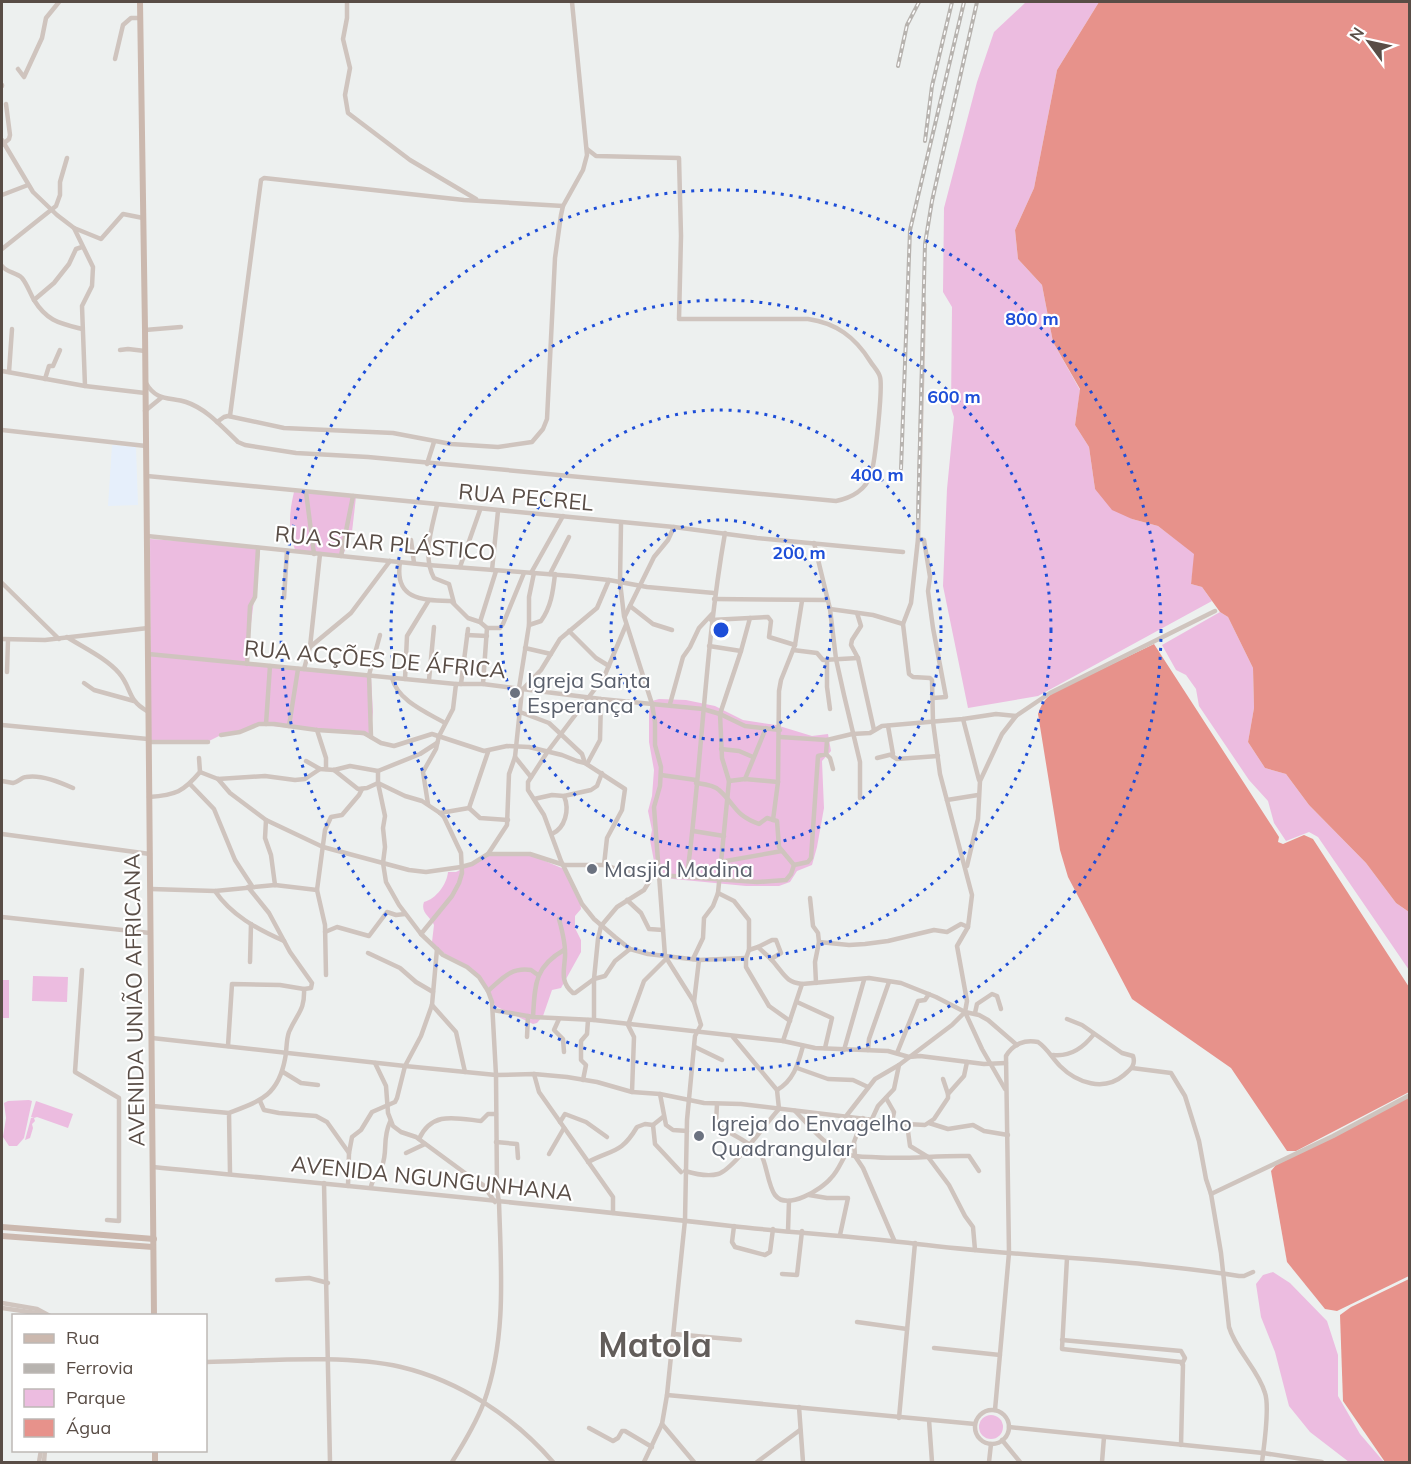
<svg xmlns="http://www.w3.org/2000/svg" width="1411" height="1464" font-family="Mulish,sans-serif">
  <rect width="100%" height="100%" fill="#edf0ef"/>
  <polygon fill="#e6effb" points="112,445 136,447 138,505 108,506"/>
  <g fill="#ecbce0">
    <polygon points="1026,2 1099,2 1057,70 1034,188 1015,230 1018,259 1042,285 1053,342 1080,390 1075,425 1089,447 1095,489 1132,519 1158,526 1195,554 1191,584 1202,587 1212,601 1038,696 968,708 943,586 947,489 954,417 951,408 952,307 943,292 944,208 977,82 994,32"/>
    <path d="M294,492l62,5 -4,35 -10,26 -47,-8c-7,-21 -6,-37 -1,-58z"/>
    <polygon points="150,539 256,546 260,554 246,662 371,677 373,712 370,736 262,725 221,735 209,741 151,741"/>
    <polygon points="1220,612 1228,617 1253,668 1254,708 1248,742 1265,768 1286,774 1309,805 1366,863 1396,903 1409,912 1409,970 1318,837 1309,832 1286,841 1274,823 1268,801 1249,780 1199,706 1196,689 1186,675 1176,670 1162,645"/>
    <polygon points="659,699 686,700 715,706 743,720 776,725 812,736 828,734 831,751 822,761 824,808 817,847 812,865 797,871 790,882 779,886 746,886 663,878 656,872 650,840 652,830 648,811 652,796 654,770 649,742 649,711 652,701"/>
    <path d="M531,855l33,14 16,32 1,8 -6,7v12l6,12v12l-20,36 -9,2 -9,26 -6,7 -4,1 -38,-18c-11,-43 -40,-37 -63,-64l2,-17c-3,-8 -14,-12 -10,-23 12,-3 23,-18 24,-30h8l32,-16z"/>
    <polygon points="33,976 68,977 67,1002 32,1001"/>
    <rect x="2" y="980" width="7" height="38"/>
    <polygon points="29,1100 32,1101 24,1138 17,1146 9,1146 3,1137 6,1118 4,1103 8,1101"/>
    <polygon points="36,1101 73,1114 68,1128 37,1117 34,1118 35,1121 32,1124 33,1128 30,1138 25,1140 31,1118 34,1118 31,1117"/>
    <polygon points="1273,1272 1290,1283 1327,1321 1338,1355 1338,1396 1360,1434 1384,1462 1349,1462 1310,1432 1289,1406 1275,1352 1261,1317 1256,1284 1263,1275"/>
    <circle cx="991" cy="1427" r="12"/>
  </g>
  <g fill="#e7928b">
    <polygon points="1099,2 1409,2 1409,912 1396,903 1366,863 1309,805 1286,774 1265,768 1248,742 1254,708 1253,668 1228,617 1220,612 1202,587 1191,584 1194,554 1158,526 1132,519 1112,510 1095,489 1089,447 1075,425 1080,389 1053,342 1042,285 1018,259 1015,230 1034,188 1057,70"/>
    <path d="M1154,644l125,193 -1,5 5,2 21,-9 9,4 96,148v105l-113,59h-9l-56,-83 -99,-69 -64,-122 -8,-27 -22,-136c4,-12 9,-18 20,-24z"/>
    <polygon points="1409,1095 1409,1276 1337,1311 1325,1309 1287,1262 1271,1171 1276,1165"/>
    <polygon points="1409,1279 1409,1462 1385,1462 1343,1401 1340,1315 1351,1307"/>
  </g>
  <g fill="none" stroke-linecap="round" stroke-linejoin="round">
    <g stroke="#cfc4be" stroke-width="4.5">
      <polyline points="347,2 347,18 343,39 350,68 345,95 348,113 410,160 476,199"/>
      <polyline points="115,59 123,25 131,18 140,18"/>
      <polyline points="18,69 24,77 42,38 46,18 59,2"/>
      <polyline points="2,85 2,86"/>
      <polyline points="2,140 33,192 57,215 74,228 93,267 92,286 82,306 85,386"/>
      <polyline points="2,145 9,139 10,135 6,104"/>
      <polyline points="2,195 28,185"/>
      <polyline points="74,228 101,239 123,214 143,218"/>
      <polyline points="2,249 56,206 60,195 60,182 67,158"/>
      <path d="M2,266c5,7 14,6 20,12 5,6 8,15 12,22 13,21 25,23 48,29"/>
      <polyline points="34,300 54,283 69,264 76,249 82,247"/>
      <polyline points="145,330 181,327"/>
      <polyline points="120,350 128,349 145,351"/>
      <polyline points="2,371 85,386 145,393"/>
      <polyline points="9,372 12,329"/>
      <polyline points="45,379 49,366 53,366 60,350"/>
      <path d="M146,383c10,18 23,14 40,19 21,7 36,25 52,40l7,3 51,8 72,4 468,44c15,-3 30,-11 35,-27 4,-11 12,-87 9,-97 -1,-5 -7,-11 -10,-16 -15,-24 -34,-38 -62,-42h-129l2,-83 -2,-78 -83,-2 -9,-7"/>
      <polyline points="145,411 161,398"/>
      <polyline points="230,416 257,210 261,180 264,178 464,200 563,206"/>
      <polyline points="217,422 224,417 228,416 284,428 393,433 451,444 498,447 532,442 543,429 547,419 555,258 561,215 563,206 583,170 587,155 572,2"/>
      <polyline points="2,430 146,446"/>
      <polyline points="427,464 434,442"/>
      <polyline points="147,476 674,527 757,538 903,552"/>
      <polyline points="306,492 314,554"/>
      <path d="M437,505c-5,23 -15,51 -3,73l15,6 5,19"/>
      <polyline points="621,523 620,582 624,616 652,704 655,722 655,745 661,767 660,786 654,807 665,956 694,1002 701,1025 695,1036 687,1120 685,1220 667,1395 662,1424 644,1462"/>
      <polyline points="147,536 428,565 572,576 609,580 647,587 714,593"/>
      <polyline points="918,539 924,540 930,577 928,591 933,628 946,697 933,698"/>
      <polyline points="411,540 414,563"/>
      <polyline points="814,543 830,609 836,659 844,695 860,762 860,798"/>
      <polyline points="341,556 353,496"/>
      <path d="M400,562c-6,38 22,38 51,39l17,17 12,4 7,6h13l3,-4 21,-51"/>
      <polyline points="460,567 480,510"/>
      <polyline points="492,570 498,511"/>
      <polyline points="531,573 563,516"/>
      <polyline points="550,574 569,537"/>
      <polyline points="2,583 59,639"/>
      <polyline points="284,598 287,551"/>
      <polyline points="714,599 828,600"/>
      <polyline points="630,606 653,624 672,630"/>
      <polyline points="830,609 873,615 903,624"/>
      <polyline points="857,613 861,626 852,640 851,645 858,658 874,730"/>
      <polyline points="625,616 654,557 668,540 674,527"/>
      <polyline points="711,620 768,617 771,621 769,637 795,645"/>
      <polyline points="480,622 496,571"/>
      <path d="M529,625l12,-4c10,-14 12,-29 14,-47"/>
      <polyline points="626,625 604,677 548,751 528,782 528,790 544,815 561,861 582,904 594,919 615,937 630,949 648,954 699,960 746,958"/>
      <polyline points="569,631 596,658 609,666"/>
      <polyline points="467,635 487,636"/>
      <path d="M67,637c17,11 39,21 52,36 13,15 8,27 28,38"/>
      <polyline points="2,639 45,640 148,628"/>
      <polyline points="709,646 741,651"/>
      <polyline points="310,647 351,613 390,561"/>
      <polyline points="525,648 551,654"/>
      <polyline points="793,650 817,653 823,660 858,658"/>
      <polyline points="148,654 456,684 483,684 601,699 703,709 720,714 745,726 780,730"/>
      <polyline points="827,660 827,687 830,709"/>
      <polyline points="247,664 250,606 255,597 258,548"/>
      <polyline points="304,669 310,647 320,554"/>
      <polyline points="7,672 8,640"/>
      <path d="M392,678c6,23 34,34 53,45"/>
      <polyline points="405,679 407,636 429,600"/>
      <polyline points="429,680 434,627"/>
      <polyline points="84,683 94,690 134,701"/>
      <polyline points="461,684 468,629"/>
      <polyline points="483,684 487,628"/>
      <polyline points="519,688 529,625 529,597 534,573"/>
      <polyline points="670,704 683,657 690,647 699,628 712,614"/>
      <polyline points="520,712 549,723 582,754 585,763"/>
      <polyline points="963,719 979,780"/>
      <polyline points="266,724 270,666"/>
      <polyline points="2,725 148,739"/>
      <polyline points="289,726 298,669"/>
      <polyline points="317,730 326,758 326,769"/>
      <polyline points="221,735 240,732 259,724 274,724 317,730 364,733 381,743 394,746 432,734 484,751 507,746 529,747 562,755 577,761 585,763 625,789 622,810 607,838 604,865"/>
      <polyline points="371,737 369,675 380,635"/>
      <polyline points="780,737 827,740 852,734 870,733 882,726 963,719 996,714 1016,716"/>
      <polyline points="148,742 208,742"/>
      <polyline points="721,749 739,751 753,757"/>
      <polyline points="826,754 830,758 833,769"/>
      <polyline points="892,756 897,759 938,756"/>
      <polyline points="877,758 893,754 888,726"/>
      <polyline points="306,761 320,769 334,770 350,766 378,771 420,754 437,743"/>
      <polyline points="587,764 600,740 601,699"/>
      <polyline points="334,770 358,789 367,788 378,783 405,796 422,801 440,813 444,817 461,853 462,873 459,883 452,896 421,934"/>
      <path d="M378,771v12l7,33 -2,12 2,19 -2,16 3,19 13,23 22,29 22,21 24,12 12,10 9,14 4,11 4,73 1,115 2,12c2,67 8,136 -15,200 -8,21 -20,41 -32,60"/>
      <polyline points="200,772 218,779 265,776 295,780 305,779 320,769"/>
      <polyline points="661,775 696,780"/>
      <polyline points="531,777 515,757 522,690 541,670 560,639 597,608 609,580"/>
      <polyline points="218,779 230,793 266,820 323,847 409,870 426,872 461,867 472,864 488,854 507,825 509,774 515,757"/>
      <polyline points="745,779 766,728"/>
      <path d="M2,781l11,2c5,-1 9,-6 13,-6 15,-3 34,5 47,11"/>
      <polyline points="729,781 745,779 778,782"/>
      <path d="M696,783c7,1 18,2 23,7 17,15 15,25 40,34l8,-6 10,3 2,26 15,18"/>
      <polyline points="190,784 214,809 235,860 252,886"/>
      <path d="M149,797c27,-2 34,-5 51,-25l-1,-14"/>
      <polyline points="534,799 552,795 564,796 591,790 597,786 602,773"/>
      <polyline points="947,800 978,795"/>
      <polyline points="428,804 423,772 436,749 439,736 453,709 456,684"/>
      <polyline points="469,808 480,818 508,820"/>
      <polyline points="440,813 469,808 488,752"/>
      <polyline points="266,820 265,838 271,855 275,885"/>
      <polyline points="773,820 778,782 779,691 781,680 795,645 802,601"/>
      <polyline points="693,831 724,836"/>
      <polyline points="2,834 150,854"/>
      <path d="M552,834c13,-6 18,-24 12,-38"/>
      <polyline points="488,854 530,854 564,865 604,865 620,870 659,875 757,882 786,880 791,874 794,865 808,862 811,858 818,756 826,754 827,740"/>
      <polyline points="720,862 782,851"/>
      <polyline points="967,866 978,819 980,781 1002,734 1016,716 1050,693 1215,611"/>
      <path d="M687,876c15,-114 18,-230 38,-343"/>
      <polyline points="151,889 215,891 275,885 317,890"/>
      <path d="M215,891c16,24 42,38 69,50"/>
      <polyline points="718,893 734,901 749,920 749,950 746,958 746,967 769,1006 790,1021"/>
      <polyline points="810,898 813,926 818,933 819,942 815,962 816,983"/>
      <polyline points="627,900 641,913 649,929 663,930"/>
      <polyline points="2,917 150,933"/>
      <path d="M559,919c3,11 7,26 6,38 -1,14 -5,25 8,36h2l19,-14 11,-3 10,-15 15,-12"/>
      <polyline points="325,932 337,927 369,936 387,912 396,915 405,914"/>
      <polyline points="819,942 849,945 865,944 888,941 934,930 947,932 961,924 968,927"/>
      <polyline points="758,947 772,940 776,940 781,953 771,959"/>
      <path d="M749,950l9,-3c6,6 13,11 18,18 9,11 11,17 26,19l67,-6 32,5 35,14 29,15 14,3 9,5 29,25"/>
      <polyline points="368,953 400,968 416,982 433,992"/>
      <polyline points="693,959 703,938 704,918 713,906 718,893 729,781 722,758 720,714 741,651 750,618"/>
      <polyline points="250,962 251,924"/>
      <polyline points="82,970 75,1072 119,1098 119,1221 107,1220"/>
      <polyline points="326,975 325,925 317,890 325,830 331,817 342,815 359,795 362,789"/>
      <path d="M488,991c14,-12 22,-24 43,-21l7,5"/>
      <polyline points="694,1002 699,960"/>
      <polyline points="797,1002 832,1018 825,1048"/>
      <polyline points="432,1005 456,1032 465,1072"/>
      <polyline points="493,1010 533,1017 594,1020 783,1041 815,1048 888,1051 909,1057 920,1056 984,1064 1006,1063"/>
      <polyline points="965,1012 982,1049 1005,1089"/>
      <polyline points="975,1013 977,1004 992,994 997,996 1001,1009"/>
      <path d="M533,1017c2,-32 1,-50 31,-67"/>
      <polyline points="559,1019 554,1030 563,1039 564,1052"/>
      <polyline points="594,1020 594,979 598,939 601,926 617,907 644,890 654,874"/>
      <polyline points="527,1037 528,1016"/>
      <polyline points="152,1038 405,1066 496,1075 534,1074 567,1077 597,1082 632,1092 660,1094 704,1103 741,1104 907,1124 925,1125 934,1119 948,1098 948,1094 964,1076 967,1062"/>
      <polyline points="783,1041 802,984"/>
      <polyline points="228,1046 232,984 280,985 304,989 311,988 312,983 290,952 269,913 248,887"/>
      <polyline points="695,1047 722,1060"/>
      <polyline points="844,1050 864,980"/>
      <polyline points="868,1050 869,1039 889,982"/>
      <polyline points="897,1053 918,1001 925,1000 929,994"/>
      <path d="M1053,1055c17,2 31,-8 41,-21"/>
      <polyline points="375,1063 386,1086 388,1113 393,1126 401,1132 416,1137 469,1176 483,1185 495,1202"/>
      <polyline points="797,1068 828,1079 853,1080 868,1087"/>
      <path d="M1132,1068l39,5 14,23 14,45 7,38 5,15 10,59 8,74c7,24 29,42 36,66 5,14 -1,53 -3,69"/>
      <polyline points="283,1072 301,1083 318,1085"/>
      <polyline points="534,1074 539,1092 613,1197 613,1213"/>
      <polyline points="943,1079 948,1094"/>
      <polyline points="583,1080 586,1065 581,1060 581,1041 587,1034 588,1020"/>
      <path d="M777,1090c17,-10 21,-26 26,-44"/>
      <polyline points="632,1092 634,1037 628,1025 644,981 666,959"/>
      <polyline points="660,1094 666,1125 673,1130 687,1131"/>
      <polyline points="886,1098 894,1112 892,1122"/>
      <polyline points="260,1101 264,1110 279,1113 316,1116 327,1122 349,1153 348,1186"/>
      <path d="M717,1104l-1,20c15,11 32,16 45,31 5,6 7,31 14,40 12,16 47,-6 56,-17 7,-7 10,-16 15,-24"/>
      <polyline points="153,1106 229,1113 230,1173"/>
      <path d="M795,1111c14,14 30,35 49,42 8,4 18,4 27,4 33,3 65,-2 98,-1l10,15"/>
      <path d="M229,1113c31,-12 49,-17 56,-54 2,-9 1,-19 4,-27 8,-19 16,-21 15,-43"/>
      <polyline points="847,1115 875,1079 899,1065 952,1025 965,1012 967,1001 957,946 968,927 972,895 940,774 933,722 932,680 930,678 913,677 909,674 903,624 911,603 918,539 924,304"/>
      <polyline points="863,1118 854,1142 855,1156 863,1168 894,1240"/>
      <polyline points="872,1119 878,1106 894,1089 899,1065"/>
      <polyline points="560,1122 565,1114 586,1122 607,1137"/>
      <polyline points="929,1123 948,1129 973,1125 984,1131 1008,1135"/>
      <polyline points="907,1124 910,1146 928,1157 949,1185 965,1216 973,1227 975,1250"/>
      <polyline points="653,1125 655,1144 681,1172"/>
      <path d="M419,1139c13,-28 36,-21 62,-18l7,-7h8"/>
      <polyline points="496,1142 517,1144 518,1158"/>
      <polyline points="349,1153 352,1137 361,1130 372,1112 395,1102 397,1098 405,1066 421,1036 432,1005 437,949"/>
      <polyline points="406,1153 425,1144"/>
      <polyline points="549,1154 564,1128"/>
      <path d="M588,1162c25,-13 33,-8 49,-35l8,-3 8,1 10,-8"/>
      <path d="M153,1167c193,19 386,37 578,59 62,7 124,10 186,18 107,13 215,15 322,32h5l9,-4"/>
      <path d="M685,1171c10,3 22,6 33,3 15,-4 48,-51 61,-65l-2,-19 -44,-53"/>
      <polyline points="324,1183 330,1462"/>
      <path d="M371,1187c1,-9 8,-13 11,-21 6,-14 0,-27 8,-44"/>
      <polyline points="1211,1194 1333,1136 1410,1095"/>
      <polyline points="809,1195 827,1198 848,1198 840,1235"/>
      <polyline points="734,1226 732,1242 735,1247 765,1255 770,1252 773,1229"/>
      <polyline points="788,1231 789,1201"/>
      <polyline points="1067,1258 1062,1349 1181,1362 1183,1365 1181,1445"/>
      <polyline points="782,1274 797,1275 802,1231"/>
      <polyline points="277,1280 309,1278 328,1283"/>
      <polyline points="2,1303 37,1309 50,1316"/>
      <polyline points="2,1308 43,1314"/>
      <polyline points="857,1322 907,1329"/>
      <polyline points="674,1334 740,1340"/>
      <polyline points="1062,1340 1181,1351 1185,1358 1182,1364"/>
      <polyline points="934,1348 1000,1355"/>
      <path d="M206,1362c59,-1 137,-8 195,5 59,14 113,50 152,95"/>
      <polyline points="667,1395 975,1424"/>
      <polyline points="799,1407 803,1462"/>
      <circle cx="992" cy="1427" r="17"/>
      <path d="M995,1410l14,-157 -3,-197c7,-12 19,-17 32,-14 10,7 14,16 22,24 17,17 44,26 64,9 7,-6 12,-10 9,-19l-11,-3 -40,-28 -15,-6"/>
      <polyline points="899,1418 915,1243"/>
      <polyline points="929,1420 932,1462"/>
      <polyline points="662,1424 694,1462"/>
      <polyline points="1009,1427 1263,1453 1322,1462"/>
      <polyline points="589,1428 613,1441 618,1438 622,1431 625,1431 652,1447"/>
      <polyline points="1002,1440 1020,1462"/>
      <polyline points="39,1462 41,1450"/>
      <polyline points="44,1462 45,1450"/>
      <polyline points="757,1462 800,1430"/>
      <polyline points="989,1462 991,1444"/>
      <polyline points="1102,1462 1104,1437"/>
    </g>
    <g stroke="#cbb8ae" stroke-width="6">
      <polyline points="140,2 145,330 154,1316"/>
      <polyline points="2,1227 154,1239"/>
      <polyline points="2,1236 153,1247"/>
      <polyline points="155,1450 155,1462"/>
    </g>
    <defs>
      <g id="rail">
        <polyline points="898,66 907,25 919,2"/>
        <polyline points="925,141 932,86 952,2"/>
        <polyline points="901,469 910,230 964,2"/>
        <polyline points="918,518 925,244 932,201 977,2"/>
      </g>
    </defs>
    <use href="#rail" stroke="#b7b3af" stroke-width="4"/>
    <use href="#rail" stroke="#fff" stroke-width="1.5" stroke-dasharray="4.5" stroke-linecap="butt"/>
  </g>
  <g fill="none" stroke="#1d4ed8" stroke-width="3" stroke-dasharray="3 6">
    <circle cx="721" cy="630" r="110"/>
    <circle cx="721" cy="630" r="220"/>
    <circle cx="721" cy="630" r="330"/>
    <circle cx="721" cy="630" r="440"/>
  </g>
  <g fill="#6b7280" stroke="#fff" stroke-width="2">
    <circle cx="515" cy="693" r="6"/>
    <circle cx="592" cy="869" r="6"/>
    <circle cx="699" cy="1136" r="6"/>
  </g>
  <g text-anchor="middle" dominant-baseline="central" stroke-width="4.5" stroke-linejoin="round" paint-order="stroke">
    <g font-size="22" fill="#594d46" stroke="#fff">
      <text transform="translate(526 497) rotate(5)">RUA PECREL</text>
      <text transform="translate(385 543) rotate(5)">RUA STAR PLÁSTICO</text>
      <text transform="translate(375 659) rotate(5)">RUA ACÇÕES DE ÁFRICA</text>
      <text transform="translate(134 1000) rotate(-91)">AVENIDA UNIÃO AFRICANA</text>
      <text transform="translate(432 1178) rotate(6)">AVENIDA NGUNGUNHANA</text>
    </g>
    <g font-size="22" fill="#5b616d" stroke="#fff" text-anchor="start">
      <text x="527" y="680">Igreja Santa<tspan x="527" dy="25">Esperança</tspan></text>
      <text x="604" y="869">Masjid Madina</text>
      <text x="711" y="1123">Igreja do Envagelho<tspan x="711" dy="25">Quadrangular</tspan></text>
    </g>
    <g font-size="34" font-weight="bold" fill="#625d5a" stroke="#fff">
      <text x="655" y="1344">Matola</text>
    </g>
  </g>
  <circle cx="721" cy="630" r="9" fill="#1d4ed8" stroke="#fff" stroke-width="3"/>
  <g font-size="18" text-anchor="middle" font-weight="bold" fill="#1d4ed8" stroke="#fff" stroke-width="4.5" stroke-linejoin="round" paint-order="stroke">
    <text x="1032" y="325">800 m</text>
    <text x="954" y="403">600 m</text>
    <text x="877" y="481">400 m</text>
    <text x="799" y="559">200 m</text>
  </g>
  <rect width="1411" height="1464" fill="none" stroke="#594d46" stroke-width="6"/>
  <rect x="12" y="1314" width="195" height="138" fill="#ffffff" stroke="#bdb8b5" stroke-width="1.5"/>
  <rect x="24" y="1334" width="30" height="9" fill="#cbb8ae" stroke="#bdb8b5" stroke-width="1.5"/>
  <text x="66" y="1344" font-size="18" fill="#594d46">Rua</text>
  <rect x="24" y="1364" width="30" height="9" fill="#b7b3af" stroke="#bdb8b5" stroke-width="1.5"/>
  <text x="66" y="1374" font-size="18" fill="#594d46">Ferrovia</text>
  <rect x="24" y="1389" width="30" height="18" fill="#ecbce0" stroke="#bdb8b5" stroke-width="1.5"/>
  <text x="66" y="1404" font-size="18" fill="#594d46">Parque</text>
  <rect x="24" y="1419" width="30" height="18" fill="#e7928b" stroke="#bdb8b5" stroke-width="1.5"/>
  <text x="66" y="1434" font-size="18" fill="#594d46">Água</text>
  <g transform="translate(1369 42) rotate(303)" stroke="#ffffff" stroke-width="4.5" paint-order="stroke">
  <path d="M0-4.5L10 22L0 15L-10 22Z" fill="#594d46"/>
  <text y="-9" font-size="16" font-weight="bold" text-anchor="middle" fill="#594d46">N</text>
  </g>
</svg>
